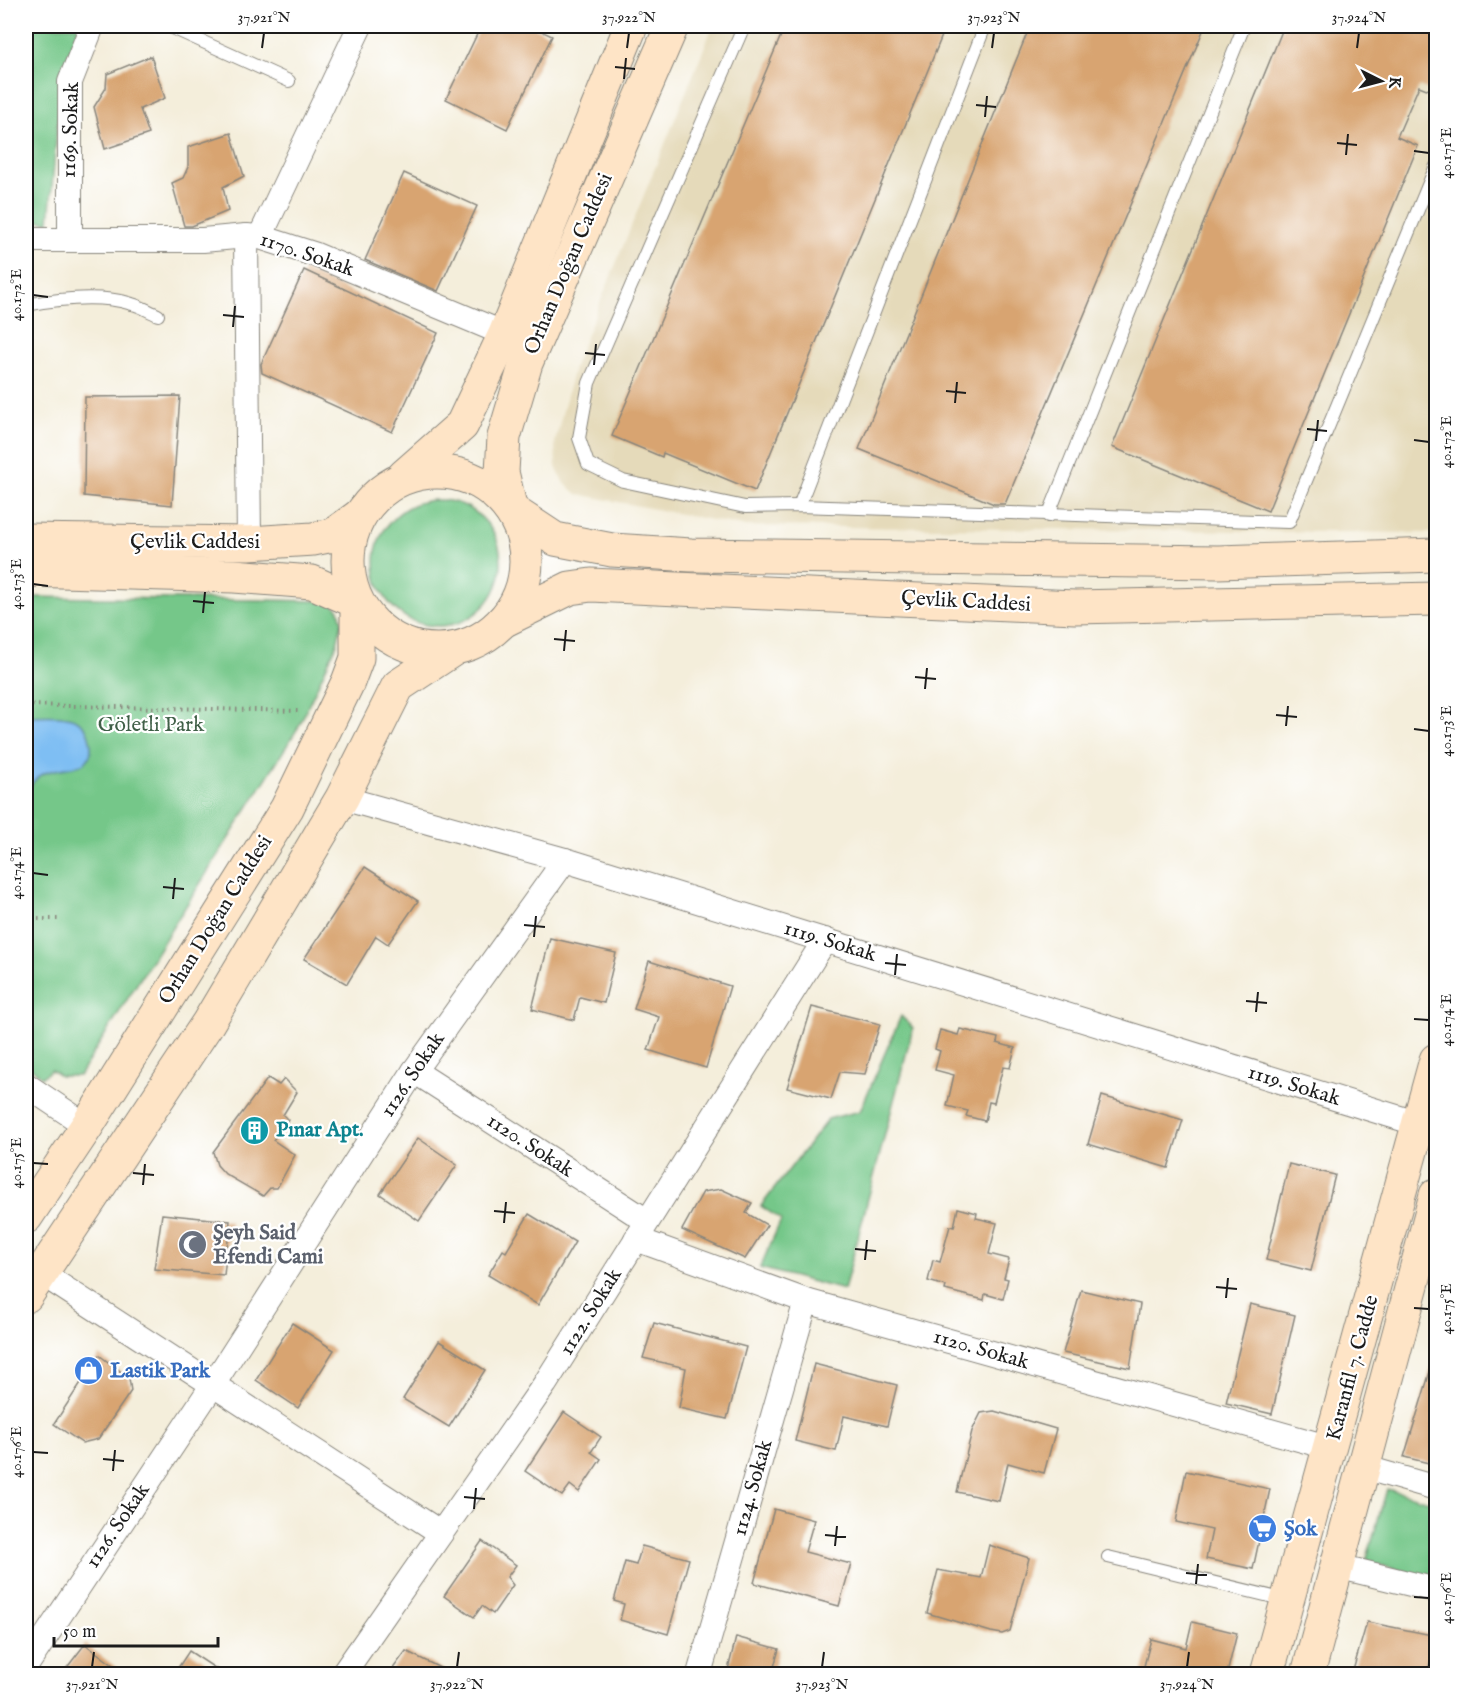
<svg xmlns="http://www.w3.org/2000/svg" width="1462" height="1700" font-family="'IM FELL English',serif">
  <rect width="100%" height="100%" fill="#fff"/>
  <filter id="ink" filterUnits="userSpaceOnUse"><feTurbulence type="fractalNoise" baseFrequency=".0167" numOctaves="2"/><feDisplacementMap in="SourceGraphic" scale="12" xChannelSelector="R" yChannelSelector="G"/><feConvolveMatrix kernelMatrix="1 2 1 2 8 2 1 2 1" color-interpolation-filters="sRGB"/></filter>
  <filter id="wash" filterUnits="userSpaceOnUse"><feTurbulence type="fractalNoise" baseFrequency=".008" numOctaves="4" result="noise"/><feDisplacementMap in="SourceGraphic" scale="24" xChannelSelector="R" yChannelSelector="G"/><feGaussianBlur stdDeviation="1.35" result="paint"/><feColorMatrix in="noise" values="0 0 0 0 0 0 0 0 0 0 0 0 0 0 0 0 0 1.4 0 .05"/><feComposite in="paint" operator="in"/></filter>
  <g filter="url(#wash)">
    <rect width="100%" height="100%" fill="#f4eedb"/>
    <polygon fill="#e5daba" points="713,26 1436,26 1436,533 743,526 577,494 563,482 556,467 555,442 575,364"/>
    <g fill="#75c789" stroke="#487252" stroke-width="1.5">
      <polygon points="26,26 79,26 62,71 49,222 26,220"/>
      <circle cx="438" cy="563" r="63"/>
      <polygon points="26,597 331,601 339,610 342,622 337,644 298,728 79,1076 60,1076 51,1070 42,1077 26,1064"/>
      <polygon points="901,1016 913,1028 844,1290 760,1268 781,1220 761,1206 828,1119 860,1111"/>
      <polygon points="1387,1489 1436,1503 1436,1581 1366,1561"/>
    </g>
    <path fill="#7ebef3" stroke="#4d6d88" stroke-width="1.5" d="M26,716c18,0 54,-6 62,17 14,41 -22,31 -43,40 -9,4 -15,12 -19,20z"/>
    <g id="blocks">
      <g fill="#d8a471">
        <polygon points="481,26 531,26 552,36 507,129 446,99"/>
        <polygon points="785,26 946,26 755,491 663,453 662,457 612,436"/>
        <polygon points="1030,26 1205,26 1005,504 994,504 859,449"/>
        <polygon points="1284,26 1437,26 1437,93 1419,86 1397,137 1418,146 1268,511 1112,447"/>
        <polygon points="151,56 165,98 140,109 149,134 105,149 94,107 106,88 107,74"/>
        <polygon points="231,133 244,176 223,187 228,211 192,226 184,226 172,183 183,178 188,167 188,147"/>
        <polygon points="404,173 477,206 438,291 365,260"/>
        <polygon points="304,270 438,333 392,432 262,373 261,364"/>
        <polygon points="180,396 172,505 84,496 85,397"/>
        <polygon points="365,867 418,901 388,944 376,936 347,984 304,959"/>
        <polygon points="550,938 616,953 604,1003 580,997 574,1020 532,1009"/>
        <polygon points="649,961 730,986 706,1068 648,1050 659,1017 634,1009"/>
        <polygon points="812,1007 880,1024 865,1074 840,1072 831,1099 787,1088"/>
        <polygon points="960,1029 998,1038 997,1043 1015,1048 1010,1068 1003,1067 994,1103 989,1102 985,1121 966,1116 968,1111 947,1106 954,1075 935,1070 940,1051 935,1049 940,1030 958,1035"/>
        <polygon points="268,1078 279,1085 284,1079 297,1092 283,1115 288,1120 273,1140 295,1155 277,1188 270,1188 263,1196 225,1174 217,1165 213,1152"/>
        <polygon points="1102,1096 1183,1120 1168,1168 1088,1144"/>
        <polygon points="418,1138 457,1165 419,1221 380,1194"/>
        <polygon points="1289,1164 1335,1175 1311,1271 1266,1260"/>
        <polygon points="721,1189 752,1203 746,1213 767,1225 745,1259 682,1230 703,1192"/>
        <polygon points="958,1208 977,1213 976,1218 997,1223 989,1254 1009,1259 1004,1278 1008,1279 1003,1299 985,1294 984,1300 945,1290 946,1286 928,1281 933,1260 940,1262 950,1226 954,1227"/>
        <polygon points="162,1214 230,1221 224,1275 154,1269"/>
        <polygon points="529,1214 575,1242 538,1305 488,1275 503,1250 506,1252"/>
        <polygon points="1081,1290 1140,1304 1130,1368 1063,1353"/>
        <polygon points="1250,1304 1295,1315 1272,1414 1226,1403"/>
        <polygon points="292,1323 334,1350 298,1408 256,1380"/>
        <polygon points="654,1323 746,1347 727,1419 679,1408 686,1368 643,1358"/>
        <polygon points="439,1341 485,1370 449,1427 403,1399"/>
        <polygon points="99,1355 129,1378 131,1391 98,1439 82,1443 54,1424"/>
        <polygon points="814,1364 897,1385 887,1426 844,1416 836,1451 795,1441"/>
        <polygon points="1432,1365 1437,1366 1437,1465 1404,1457"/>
        <polygon points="994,1411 1056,1429 1044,1473 1008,1463 999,1501 957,1492 972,1431 981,1413"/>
        <polygon points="564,1412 601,1437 591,1452 601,1459 579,1492 570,1485 562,1496 525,1471"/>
        <polygon points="1186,1471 1270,1489 1253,1569 1206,1559 1212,1530 1176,1522"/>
        <polygon points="774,1509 814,1520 805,1552 851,1564 839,1606 754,1583"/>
        <polygon points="482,1541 516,1565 507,1577 513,1585 493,1614 482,1606 474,1617 444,1596"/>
        <polygon points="989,1545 1029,1558 1010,1631 1002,1634 991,1632 927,1613 938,1570 981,1578"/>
        <polygon points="642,1546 689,1559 668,1634 620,1620 624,1604 614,1601 625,1562 636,1565"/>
        <polygon points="1192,1622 1237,1633 1227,1674 1142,1674 1151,1639 1186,1648"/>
        <polygon points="1367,1622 1437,1636 1427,1674 1352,1674"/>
        <polygon points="736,1637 779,1649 772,1674 727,1674"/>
        <polygon points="85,1644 125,1674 62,1674"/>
        <polygon points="189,1651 224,1674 174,1674"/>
        <polygon points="406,1651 452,1674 389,1674"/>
      </g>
    </g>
  </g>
  <g filter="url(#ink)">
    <use href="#blocks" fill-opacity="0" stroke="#88857c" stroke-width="1.5"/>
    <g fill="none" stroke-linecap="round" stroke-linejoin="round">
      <defs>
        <g id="lane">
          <polyline points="168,26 289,81"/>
          <polyline points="744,26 589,383 579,438 588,464 623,481 745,507 799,506 1289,522 1436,166"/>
          <path d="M26,305c32,-6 74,-11 106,-1 9,2 18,8 26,11"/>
          <polyline points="799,506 985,26"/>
          <polyline points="1048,516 1244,26"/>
          <polyline points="1108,1557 1286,1600"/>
        </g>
        <g id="street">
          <polyline points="246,236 249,543"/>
          <polyline points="260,237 360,26"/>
          <polyline points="70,239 70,82 92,26"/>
          <polyline points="26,240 203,240 246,236 260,237 316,255 505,334"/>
          <polyline points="342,798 565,860 1419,1124"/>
          <polyline points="414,1071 647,1221"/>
          <polyline points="26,1085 87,1126"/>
          <polyline points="636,1239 806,1301 1331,1448"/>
          <polyline points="41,1273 441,1533"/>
          <polyline points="1363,1467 1436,1488"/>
          <polyline points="1337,1566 1436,1590"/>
          <polyline points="26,1666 212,1386 414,1071 565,860"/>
          <polyline points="343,1674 545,1384 825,940"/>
          <polyline points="699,1674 806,1301"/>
        </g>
        <g id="secondary">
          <polyline points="672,26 526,363 504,437 502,472 511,510 555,539 612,550 691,555 1218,562 1436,555"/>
          <circle cx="437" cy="561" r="89"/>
          <polyline points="404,476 462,425 505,334 631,26"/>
          <polyline points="26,540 249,543 313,539 333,535 359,516"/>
          <polyline points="26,570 234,576 312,582 357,602 357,658 348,682 287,808 87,1126 26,1217"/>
          <polyline points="503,621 570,588 591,585 1075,607 1436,599"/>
          <polyline points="26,1296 208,1023 342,798 398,686 454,649"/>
          <polyline points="1267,1674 1436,1060"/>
          <polyline points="1308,1674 1436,1195"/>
        </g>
      </defs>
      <use href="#lane" stroke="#88857c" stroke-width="14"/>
      <use href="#street" stroke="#88857c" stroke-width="26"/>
      <use href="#secondary" stroke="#88857c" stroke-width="35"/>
      <g stroke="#88857c" stroke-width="4" stroke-dasharray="1.5 4.5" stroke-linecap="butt">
        <polyline points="26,705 300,711"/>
        <polyline points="26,919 58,919"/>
      </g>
      <use href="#lane" stroke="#fff" stroke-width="12"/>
      <use href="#street" stroke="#fff" stroke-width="24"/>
      <use href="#secondary" stroke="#fee4c6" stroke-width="33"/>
    </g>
  </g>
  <path fill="none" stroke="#1c1c1c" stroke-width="2" d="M262,48l2,-15M627,48l2,-15M992,48l2,-15M1357,48l2,-15M615,67l20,2M624,79l2,-21M976,105l20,2M985,117l2,-21M1337,143l20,2M1414,151l15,2M1346,155l2,-21M33,295l15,2M223,315l21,2M233,327l2,-21M585,353l20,2M594,365l2,-21M946,391l20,2M955,403l2,-21M1307,429l20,2M1414,440l15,2M1316,441l2,-21M33,584l15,2M193,601l21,2M203,613l2,-21M554,639l21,2M564,651l2,-21M915,677l21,2M925,689l2,-21M1276,715l21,2M1286,726l2,-20M1414,729l15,2M33,873l15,2M163,887l21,2M173,899l2,-21M524,925l21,2M534,937l2,-21M885,963l21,2M895,975l2,-21M1246,1001l21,2M1256,1012l2,-20M1414,1019l15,1M33,1163l15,1M133,1173l21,2M143,1185l2,-21M494,1211l21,2M504,1223l2,-21M855,1249l21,2M865,1260l2,-20M1216,1287l21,2M1226,1298l2,-20M1414,1308l15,1M33,1452l15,1M103,1459l21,2M113,1471l2,-21M464,1497l21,2M474,1509l2,-21M825,1535l21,2M835,1546l2,-20M1186,1573l21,2M1196,1584l2,-20M1414,1597l15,1M92,1667l2,-15M457,1667l2,-15M822,1667l2,-15M1187,1667l2,-15"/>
  <defs>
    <symbol id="building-disc" viewBox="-11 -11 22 22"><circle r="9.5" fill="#0f9aa8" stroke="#fff"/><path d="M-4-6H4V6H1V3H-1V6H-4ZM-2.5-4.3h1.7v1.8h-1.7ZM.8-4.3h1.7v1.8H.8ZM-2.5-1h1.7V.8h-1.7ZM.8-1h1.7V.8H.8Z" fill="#fff"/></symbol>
    <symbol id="mosque-disc" viewBox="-11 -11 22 22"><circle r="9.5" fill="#6b7280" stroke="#fff"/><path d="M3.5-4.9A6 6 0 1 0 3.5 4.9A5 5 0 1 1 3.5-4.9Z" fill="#fff"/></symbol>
    <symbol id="shop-disc" viewBox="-11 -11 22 22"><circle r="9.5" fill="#3f7fe0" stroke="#fff"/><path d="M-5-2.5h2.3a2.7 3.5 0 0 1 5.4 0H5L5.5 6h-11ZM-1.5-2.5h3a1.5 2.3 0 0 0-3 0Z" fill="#fff"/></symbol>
    <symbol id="supermarket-disc" viewBox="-11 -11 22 22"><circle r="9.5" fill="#3f7fe0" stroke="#fff"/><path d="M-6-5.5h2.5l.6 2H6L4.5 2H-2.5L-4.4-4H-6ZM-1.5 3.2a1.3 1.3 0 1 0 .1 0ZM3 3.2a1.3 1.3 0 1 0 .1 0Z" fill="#fff"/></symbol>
  </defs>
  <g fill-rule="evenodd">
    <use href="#building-disc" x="238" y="1114" width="33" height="33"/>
    <use href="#mosque-disc" x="176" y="1228" width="33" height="33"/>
    <use href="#shop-disc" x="72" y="1354" width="33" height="33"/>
    <use href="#supermarket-disc" x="1246" y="1512" width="33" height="33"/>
  </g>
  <g text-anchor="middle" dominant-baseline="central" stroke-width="4.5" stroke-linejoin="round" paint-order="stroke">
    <g font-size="21" fill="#1c1c1c" stroke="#fff">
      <text transform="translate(71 130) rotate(-88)">1169. Sokak</text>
      <text transform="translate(307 255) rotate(19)">1170. Sokak</text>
      <text transform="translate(569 264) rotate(-67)">Orhan Doğan Caddesi</text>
      <text x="195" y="542">Çevlik Caddesi</text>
      <text transform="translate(966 602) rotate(3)">Çevlik Caddesi</text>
      <text transform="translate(216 920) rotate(-58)">Orhan Doğan Caddesi</text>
      <text transform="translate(830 942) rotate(17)">1119. Sokak</text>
      <text transform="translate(413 1075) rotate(-56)">1126. Sokak</text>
      <text transform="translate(1294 1086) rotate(17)">1119. Sokak</text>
      <text transform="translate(530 1146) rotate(33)">1120. Sokak</text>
      <text transform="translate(591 1312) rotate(-58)">1122. Sokak</text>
      <text transform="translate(981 1350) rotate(16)">1120. Sokak</text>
      <text transform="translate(1353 1368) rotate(-75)">Karanfil 7. Cadde</text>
      <text transform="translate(753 1488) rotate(-74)">1124. Sokak</text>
      <text transform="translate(118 1526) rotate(-56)">1126. Sokak</text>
    </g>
    <g font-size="21" fill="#406048" stroke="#fff">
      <text x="151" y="725">Göletli Park</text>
    </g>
    <g font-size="21" font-weight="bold" fill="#0d838f" stroke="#fff" text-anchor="start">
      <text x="276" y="1130">Pınar Apt.</text>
    </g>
    <g font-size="21" font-weight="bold" fill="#5b616d" stroke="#fff" text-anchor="start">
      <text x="213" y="1233">Şeyh Said<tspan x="213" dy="24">Efendi Cami</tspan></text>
    </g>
    <g font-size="21" font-weight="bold" fill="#366cbe" stroke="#fff" text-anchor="start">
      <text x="110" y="1371">Lastik Park</text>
      <text x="1284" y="1529">Şok</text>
    </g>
  </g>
  <rect width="1462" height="1700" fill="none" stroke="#fff" stroke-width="66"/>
  <g transform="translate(1381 81) rotate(96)" stroke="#ffffff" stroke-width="4.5" paint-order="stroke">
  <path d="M0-4.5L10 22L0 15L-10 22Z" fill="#1c1c1c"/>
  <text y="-9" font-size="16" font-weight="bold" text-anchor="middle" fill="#1c1c1c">K</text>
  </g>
  <path d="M54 1637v9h164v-9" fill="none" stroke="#1c1c1c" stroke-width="3"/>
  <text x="63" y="1637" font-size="18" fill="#1c1c1c" stroke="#ffffff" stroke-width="4.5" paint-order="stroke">50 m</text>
  <rect x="33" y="33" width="1396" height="1634" fill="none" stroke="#1c1c1c" stroke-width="2"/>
  <g font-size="15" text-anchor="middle" fill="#1c1c1c">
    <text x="264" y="22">37.921°N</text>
    <text x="629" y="22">37.922°N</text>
    <text x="994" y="22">37.923°N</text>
    <text x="1359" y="22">37.924°N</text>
    <text transform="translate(1446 153) rotate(-90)" y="5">40.171°E</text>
    <text transform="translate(16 295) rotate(-90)" y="5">40.172°E</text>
    <text transform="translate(1446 442) rotate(-90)" y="5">40.172°E</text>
    <text transform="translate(16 584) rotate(-90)" y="5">40.173°E</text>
    <text transform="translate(1446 731) rotate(-90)" y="5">40.173°E</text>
    <text transform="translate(16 873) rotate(-90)" y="5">40.174°E</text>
    <text transform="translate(1446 1020) rotate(-90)" y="5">40.174°E</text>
    <text transform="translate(16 1163) rotate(-90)" y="5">40.175°E</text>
    <text transform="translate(1446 1309) rotate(-90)" y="5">40.175°E</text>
    <text transform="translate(16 1452) rotate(-90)" y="5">40.176°E</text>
    <text transform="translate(1446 1598) rotate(-90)" y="5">40.176°E</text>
    <text x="92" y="1689">37.921°N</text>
    <text x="457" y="1689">37.922°N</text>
    <text x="822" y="1689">37.923°N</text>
    <text x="1187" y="1689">37.924°N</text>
  </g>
</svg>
